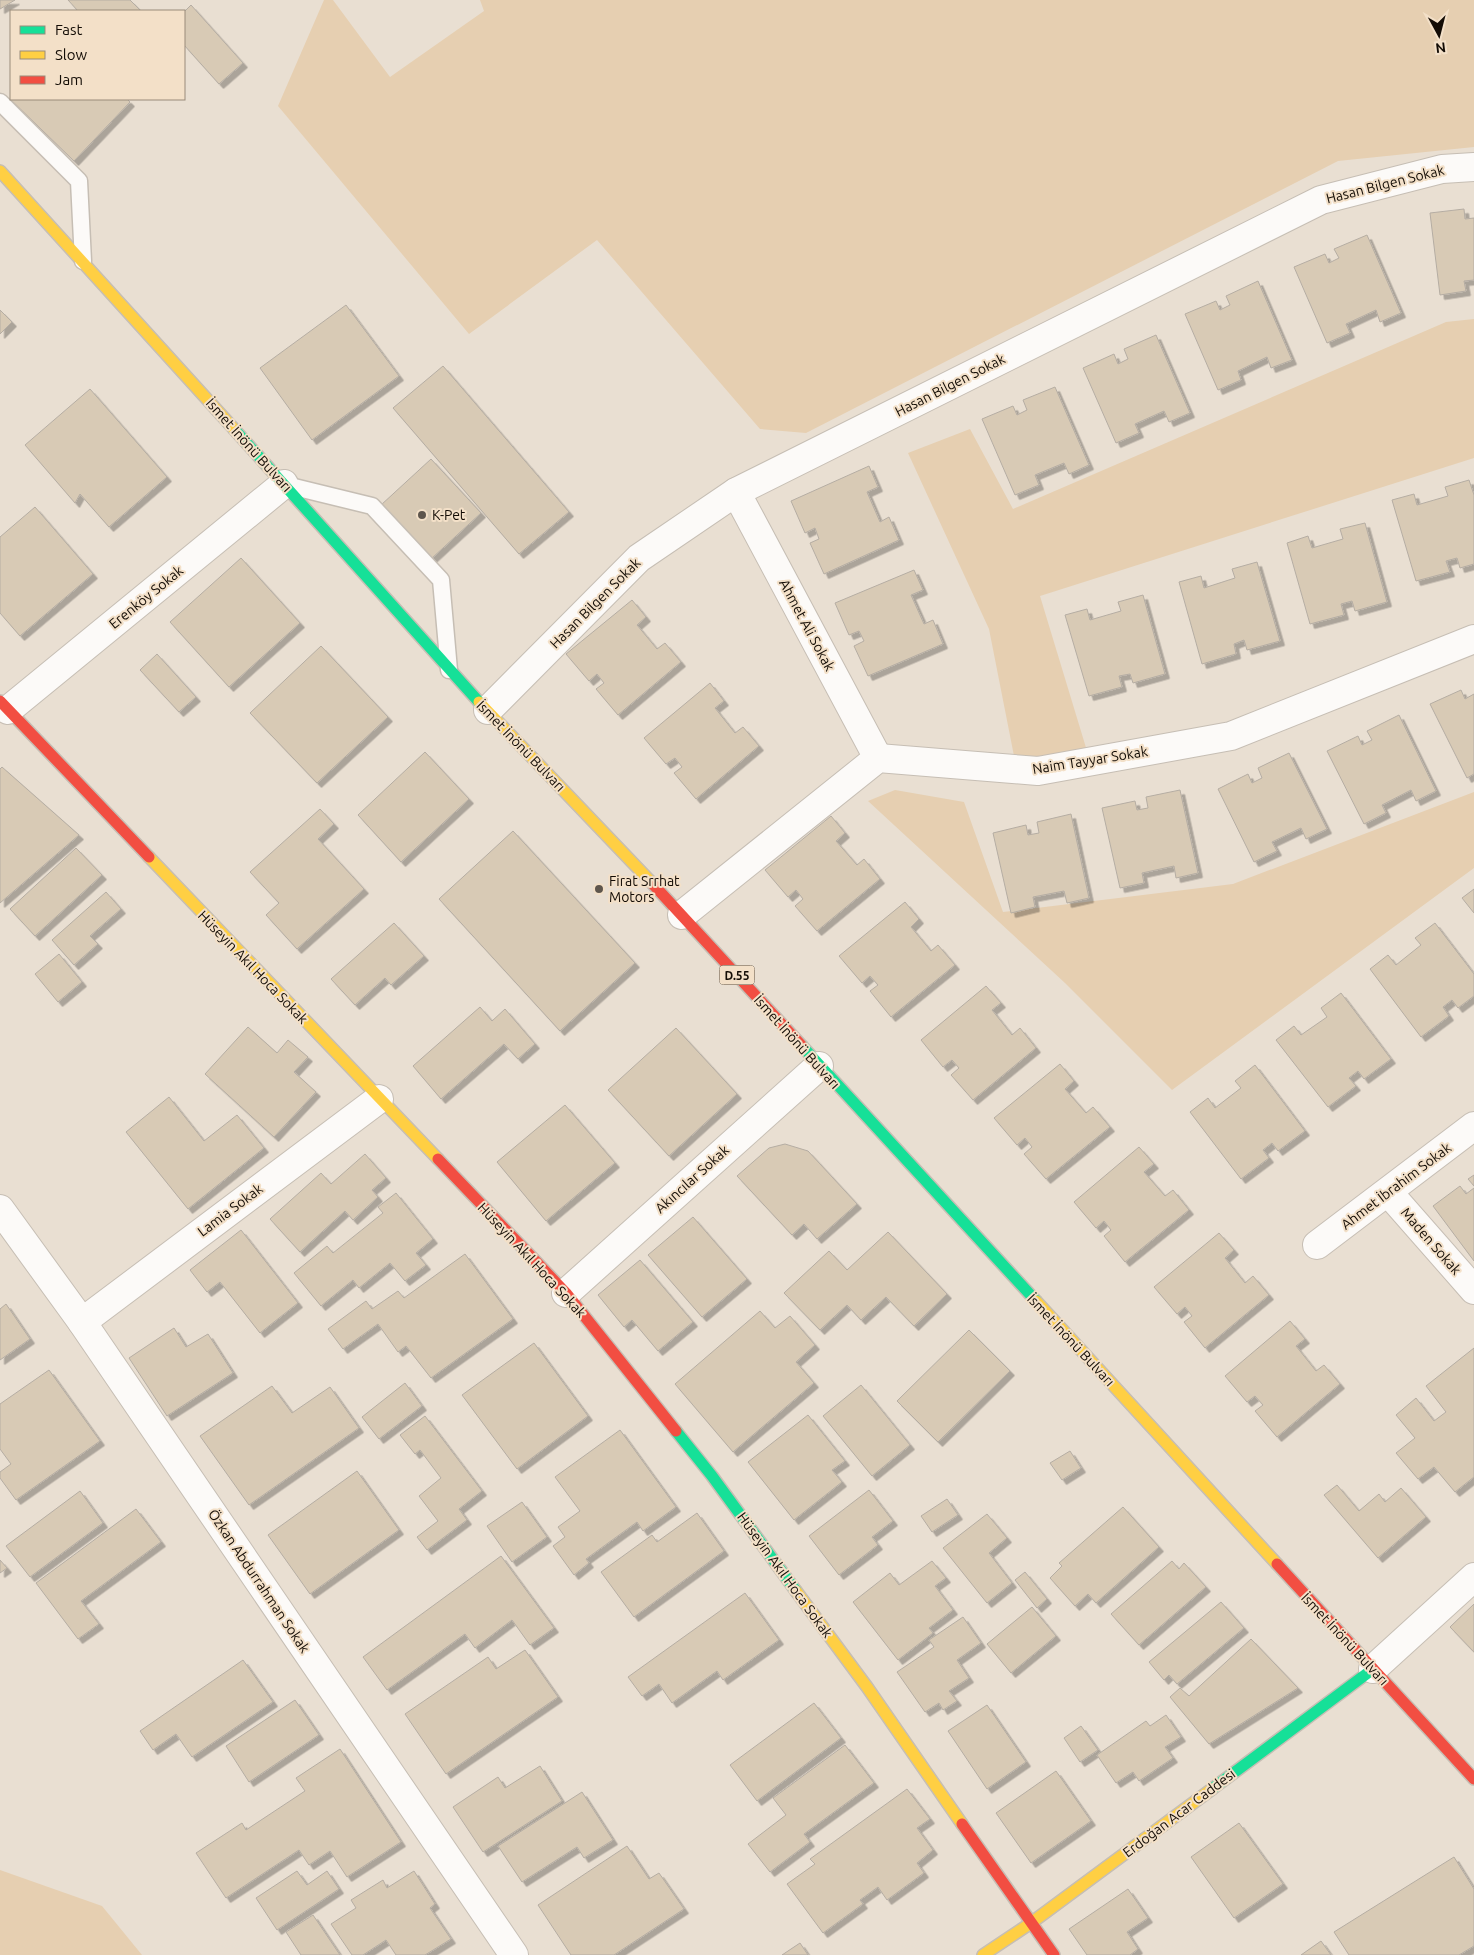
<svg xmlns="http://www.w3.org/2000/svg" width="1474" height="1955" font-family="Ubuntu,sans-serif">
  <defs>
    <filter id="shadow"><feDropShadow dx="4.5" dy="4.5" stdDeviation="0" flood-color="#0004"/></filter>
  </defs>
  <rect width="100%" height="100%" fill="#e9dfd2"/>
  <g fill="#e6cfb1">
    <polygon points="324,0 333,0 390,77 484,11 480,0 1474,0 1474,147 1338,161 806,433 760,429 597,240 469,334 278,106"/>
    <polygon points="1474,319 1474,458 1040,596 1087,751 1015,761 989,629 908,453 970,429 1013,509 1446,322"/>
    <polygon points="895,790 964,802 1003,912 1233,884 1474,792 1474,868 1172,1090 1065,983 868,801"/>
    <polygon points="0,1870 102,1906 142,1955 0,1955"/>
  </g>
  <g fill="#d8cab5" stroke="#b5ada3" filter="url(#shadow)">
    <polygon points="0,0 15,0 0,9"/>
    <polygon points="68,0 130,0 141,11 78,11"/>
    <polygon points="191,5 243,63 219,84 184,45 184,12"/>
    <polygon points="11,98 127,99 130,102 74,161 10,99"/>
    <polygon points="1464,209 1465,219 1474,218 1474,280 1464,281 1466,291 1440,295 1430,213"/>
    <polygon points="1367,235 1401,313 1380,322 1376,310 1346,324 1350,333 1327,343 1294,267 1325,254 1329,263 1339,258 1334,249"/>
    <polygon points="1258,281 1292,360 1271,368 1267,357 1238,371 1241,380 1218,390 1185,314 1216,301 1220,310 1230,305 1226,296"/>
    <polygon points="346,305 399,376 312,440 260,368"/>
    <polygon points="0,310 12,322 0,334"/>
    <polygon points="1156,335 1190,413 1169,422 1164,411 1135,424 1139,433 1116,443 1083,368 1114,354 1118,364 1128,359 1124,349"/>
    <polygon points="443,366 569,512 519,554 393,408"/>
    <polygon points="1055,387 1089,465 1069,474 1064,463 1035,475 1039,485 1015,495 982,419 1013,406 1017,415 1027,410 1023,400"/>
    <polygon points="90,389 167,477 109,527 80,494 75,503 25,445"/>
    <polygon points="431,459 481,513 431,559 381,505"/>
    <polygon points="869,466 878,487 867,492 880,522 889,517 899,540 824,574 810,543 819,539 815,528 805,533 791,501"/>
    <polygon points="1469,480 1474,495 1474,564 1460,568 1457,558 1446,561 1450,572 1416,581 1392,500 1414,494 1417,505 1448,496 1445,487"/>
    <polygon points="35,507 93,574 20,636 0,613 0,537"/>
    <polygon points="1365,523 1387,602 1355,611 1352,601 1341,604 1344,615 1310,624 1287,543 1308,536 1312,548 1343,539 1340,529"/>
    <polygon points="241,558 300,623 229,687 170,622"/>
    <polygon points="1257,562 1280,641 1247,650 1244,640 1234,644 1236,654 1202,664 1179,582 1201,576 1204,588 1235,578 1232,569"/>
    <polygon points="914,570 923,590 911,595 924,624 933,620 943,644 868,676 854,646 864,641 859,631 849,635 835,603"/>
    <polygon points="1143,595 1165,674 1133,683 1130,674 1119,676 1122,687 1089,696 1065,615 1087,609 1090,620 1121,611 1118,602"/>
    <polygon points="632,600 646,617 637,625 657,649 665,643 681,662 618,715 596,689 604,683 597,674 589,681 566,654"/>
    <polygon points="321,646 388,717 317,783 250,713"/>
    <polygon points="157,654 196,697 179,712 140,670"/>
    <polygon points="710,683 724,701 715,708 735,733 743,727 759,746 696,799 674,773 682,767 675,758 666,764 644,738"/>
    <polygon points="1461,690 1465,699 1474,694 1474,774 1467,778 1430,704"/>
    <polygon points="1399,715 1436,791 1416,801 1411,790 1382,805 1386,813 1364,824 1327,751 1358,736 1362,745 1372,740 1367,731"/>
    <polygon points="425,752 469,799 401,862 358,815"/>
    <polygon points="1289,753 1327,829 1306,839 1301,828 1272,842 1277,851 1254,862 1218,789 1248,774 1252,783 1262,778 1258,768"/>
    <polygon points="2,767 79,835 0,903 0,769"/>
    <polygon points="1180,790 1198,873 1176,878 1174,866 1142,873 1144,883 1120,888 1102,808 1135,801 1137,810 1148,808 1146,797"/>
    <polygon points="320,809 334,824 318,839 364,889 297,949 266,915 279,903 250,872"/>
    <polygon points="1071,814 1089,898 1067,903 1064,891 1033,897 1035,907 1011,913 993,833 1026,825 1028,835 1039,833 1037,822"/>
    <polygon points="831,816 845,833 836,841 857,865 864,859 880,879 817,931 795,906 803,899 796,890 788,897 765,870"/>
    <polygon points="513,831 635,963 560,1031 439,899"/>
    <polygon points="76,848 102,875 35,936 10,909"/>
    <polygon points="1474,889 1474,913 1462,898"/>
    <polygon points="106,892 121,909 90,936 98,944 74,965 52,940"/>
    <polygon points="905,902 919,919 911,927 931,951 938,945 955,965 891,1017 870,991 878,985 870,976 862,983 839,956"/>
    <polygon points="394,923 424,956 391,985 385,978 355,1005 331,979"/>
    <polygon points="1435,923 1474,974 1474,996 1458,1008 1452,1000 1443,1007 1449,1016 1421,1037 1370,969 1388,955 1396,965 1421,945 1415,938"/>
    <polygon points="59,954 82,982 58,1002 35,974"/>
    <polygon points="986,986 1001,1003 992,1010 1012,1035 1020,1028 1036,1048 973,1100 951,1075 959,1068 952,1060 943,1067 921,1040"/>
    <polygon points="1341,993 1391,1059 1364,1079 1358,1071 1349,1078 1356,1086 1328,1107 1276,1040 1294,1026 1301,1035 1327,1017 1321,1008"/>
    <polygon points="480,1007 492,1021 505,1009 535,1044 518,1059 504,1044 441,1099 413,1066"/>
    <polygon points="248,1027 277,1053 288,1040 308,1057 294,1072 316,1092 274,1137 205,1074"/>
    <polygon points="676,1028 737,1094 669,1156 608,1090"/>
    <polygon points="1060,1064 1074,1081 1065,1089 1086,1113 1093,1107 1110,1127 1046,1179 1024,1154 1032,1147 1025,1138 1017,1145 994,1118"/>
    <polygon points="1255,1065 1305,1131 1278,1151 1272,1143 1263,1150 1269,1158 1241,1179 1190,1112 1208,1098 1215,1108 1241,1088 1235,1081"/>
    <polygon points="169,1097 204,1141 237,1115 264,1148 188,1209 126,1132"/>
    <polygon points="565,1105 615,1163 546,1221 497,1162"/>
    <polygon points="785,1144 808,1151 857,1204 817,1239 804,1224 792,1235 737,1176 769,1148"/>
    <polygon points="1139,1147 1154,1164 1144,1172 1165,1196 1173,1190 1189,1210 1125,1262 1104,1236 1111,1230 1104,1221 1096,1228 1074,1202"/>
    <polygon points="365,1154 386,1178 372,1190 378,1197 353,1220 345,1211 300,1252 270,1219 321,1173 331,1184"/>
    <polygon points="1474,1175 1474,1186 1468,1179"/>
    <polygon points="1460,1186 1466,1194 1474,1188 1474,1261 1433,1206"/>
    <polygon points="396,1193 433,1239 416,1253 426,1265 405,1281 390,1263 359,1288 353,1280 321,1306 294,1273 327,1246 333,1253 383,1213 378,1207"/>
    <polygon points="693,1217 747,1279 702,1317 648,1255"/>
    <polygon points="241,1230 298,1303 260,1333 220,1282 207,1292 190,1270"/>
    <polygon points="888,1232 947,1294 914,1326 886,1297 861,1320 847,1305 820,1330 784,1293 829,1251 847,1270"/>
    <polygon points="1219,1233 1234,1250 1225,1258 1245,1283 1253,1276 1269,1295 1205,1348 1184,1322 1192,1316 1185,1307 1177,1314 1154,1287"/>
    <polygon points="465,1254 513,1319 431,1378 406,1346 398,1352 378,1324 343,1349 328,1329 366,1301 372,1309 398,1291 404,1298"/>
    <polygon points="640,1260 693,1322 658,1351 632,1320 624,1327 598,1295"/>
    <polygon points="6,1304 30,1339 0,1360 0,1309"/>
    <polygon points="760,1311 775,1328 790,1316 815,1345 796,1362 814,1383 733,1452 675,1384"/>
    <polygon points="1290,1321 1305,1339 1296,1346 1316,1371 1324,1365 1340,1384 1277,1437 1255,1411 1263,1405 1255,1396 1247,1402 1225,1376"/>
    <polygon points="174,1328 186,1347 208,1334 233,1373 167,1416 129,1358"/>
    <polygon points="969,1330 1010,1371 938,1442 897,1401"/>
    <polygon points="534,1343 588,1416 517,1469 462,1395"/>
    <polygon points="1474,1348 1474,1477 1455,1492 1434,1467 1418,1479 1396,1453 1415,1438 1396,1415 1416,1398 1434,1421 1446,1412 1426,1386"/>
    <polygon points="49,1370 100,1441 16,1500 0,1478 0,1472 11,1464 0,1449 0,1404"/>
    <polygon points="405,1383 422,1406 379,1439 362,1417"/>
    <polygon points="861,1385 910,1445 872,1476 823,1416"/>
    <polygon points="272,1386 292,1413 330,1387 359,1428 249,1505 200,1436"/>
    <polygon points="808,1415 845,1461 832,1470 842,1482 794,1520 748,1462"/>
    <polygon points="425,1416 482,1491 459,1509 467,1520 427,1550 417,1537 438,1521 419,1496 441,1478 420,1450 415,1454 400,1435"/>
    <polygon points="620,1430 676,1507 643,1531 637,1522 586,1559 589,1563 574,1575 553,1546 565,1537 558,1527 580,1511 555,1477"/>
    <polygon points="1070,1451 1081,1468 1062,1480 1050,1463"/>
    <polygon points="357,1471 399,1530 310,1594 268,1535"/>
    <polygon points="1337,1485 1359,1511 1379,1494 1385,1502 1401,1488 1426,1517 1378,1558 1324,1495"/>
    <polygon points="869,1490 893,1521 872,1537 878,1545 839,1575 809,1536"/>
    <polygon points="80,1491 103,1523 30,1577 6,1546"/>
    <polygon points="947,1499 958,1515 932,1532 921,1516"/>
    <polygon points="522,1502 547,1537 512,1562 487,1526"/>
    <polygon points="1123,1507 1159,1547 1096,1603 1088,1594 1075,1606 1050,1578 1062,1566 1059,1563"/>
    <polygon points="136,1509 161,1542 81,1601 99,1624 78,1639 36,1583"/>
    <polygon points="697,1513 724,1551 634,1617 601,1572 652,1535 657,1542"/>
    <polygon points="987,1514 1007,1538 989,1553 1012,1583 987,1603 943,1548"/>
    <polygon points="501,1556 554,1628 530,1645 512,1620 475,1648 465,1634 387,1690 363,1657"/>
    <polygon points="0,1560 7,1568 0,1573"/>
    <polygon points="932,1561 946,1578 935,1586 953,1610 929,1628 933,1633 898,1660 853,1602 890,1573 899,1585"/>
    <polygon points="1172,1561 1179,1569 1184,1563 1206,1587 1139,1645 1111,1614"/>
    <polygon points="1025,1572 1047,1599 1037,1608 1015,1580"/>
    <polygon points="745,1593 779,1640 723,1680 717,1671 672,1703 659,1684 642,1696 628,1677"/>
    <polygon points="1221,1602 1244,1628 1177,1684 1169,1675 1164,1680 1149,1662"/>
    <polygon points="1474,1604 1474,1652 1450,1627"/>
    <polygon points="1032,1607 1056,1636 1011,1673 987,1644"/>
    <polygon points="963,1617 981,1643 957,1660 969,1678 949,1691 957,1701 943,1710 939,1703 925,1712 897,1672 934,1647 929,1640"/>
    <polygon points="1251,1639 1298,1688 1209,1744 1170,1697 1180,1688 1189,1696"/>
    <polygon points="525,1650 558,1697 446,1774 405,1714 488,1657 496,1669"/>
    <polygon points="243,1660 273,1702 192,1757 176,1734 153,1750 140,1731"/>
    <polygon points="295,1700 319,1735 249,1782 226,1746"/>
    <polygon points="814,1703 841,1738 757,1801 730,1765"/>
    <polygon points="987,1705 1026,1762 987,1789 948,1731"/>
    <polygon points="1166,1715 1181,1737 1165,1747 1173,1758 1139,1781 1133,1772 1116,1783 1097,1755 1146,1721 1150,1726"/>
    <polygon points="1081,1726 1098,1750 1080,1762 1064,1738"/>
    <polygon points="845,1745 874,1783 804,1834 810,1842 770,1872 748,1844 786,1815 773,1798"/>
    <polygon points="340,1749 401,1842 347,1877 330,1851 309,1865 299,1850 226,1898 196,1853 242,1823 246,1830 305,1791 296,1778"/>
    <polygon points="540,1766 562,1801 483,1852 453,1807 498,1777 505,1788"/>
    <polygon points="1056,1771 1091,1821 1031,1863 996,1813"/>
    <polygon points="907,1789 930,1819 917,1828 933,1850 917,1863 924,1873 887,1900 878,1887 860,1900 863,1904 823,1933 787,1884 815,1864 810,1859"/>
    <polygon points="582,1792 613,1840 584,1858 577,1847 522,1882 498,1846"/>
    <polygon points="1239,1823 1283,1884 1234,1918 1191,1857"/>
    <polygon points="627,1846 649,1879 659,1873 684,1909 614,1955 571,1955 538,1905"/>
    <polygon points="1454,1857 1474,1889 1474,1946 1459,1955 1349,1955 1334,1932"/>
    <polygon points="297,1871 307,1885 327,1871 339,1889 277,1930 256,1898"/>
    <polygon points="414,1871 435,1904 430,1908 451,1939 425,1955 396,1955 386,1940 363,1955 352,1955 331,1924 356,1908 351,1900 383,1880 387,1888"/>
    <polygon points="1128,1889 1148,1918 1127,1932 1138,1949 1130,1955 1087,1955 1069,1929"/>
    <polygon points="313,1915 340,1955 301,1955 286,1932"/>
    <polygon points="1321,1941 1331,1955 1301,1955"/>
    <polygon points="800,1943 808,1955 782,1955"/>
  </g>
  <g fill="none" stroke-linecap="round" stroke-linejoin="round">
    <defs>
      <g id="lane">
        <polyline points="0,102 79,181 83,261"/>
        <polyline points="286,485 372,506 441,580 449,670"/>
      </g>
      <g id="street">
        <polyline points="736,492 878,758"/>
        <polyline points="8,710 284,484"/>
        <polyline points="488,710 639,558 736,492 1321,200 1442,169 1474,167"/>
        <polyline points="682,915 878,758 1038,771 1231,736 1474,639"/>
        <polyline points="1388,1192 1474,1290"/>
        <polyline points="0,1209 82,1322 514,1955"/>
        <polyline points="1317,1245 1474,1126"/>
        <polyline points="566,1293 819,1066"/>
        <polyline points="82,1322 379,1099"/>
        <polyline points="1373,1669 1474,1577"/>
      </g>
      <g id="fast">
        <polyline points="234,429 479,702"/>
        <polyline points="802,1046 1036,1301"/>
        <polyline points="676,1431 712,1476 796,1591"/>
        <polyline points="1212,1789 1373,1669"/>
      </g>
      <g id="slow">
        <polyline points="0,171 234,429"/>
        <polyline points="479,702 651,882"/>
        <polyline points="149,857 438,1159"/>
        <polyline points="1036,1301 1277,1564"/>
        <polyline points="796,1591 867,1687 962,1824"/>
        <polyline points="983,1955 1031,1923 1212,1789"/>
      </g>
      <g id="jam">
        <polyline points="0,701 149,857"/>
        <polyline points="651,882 802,1046"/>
        <polyline points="438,1159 566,1293 676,1431"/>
        <polyline points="1277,1564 1474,1779"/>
        <polyline points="962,1824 1054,1955"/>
      </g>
    </defs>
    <use href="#lane" stroke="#c6beb4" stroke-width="19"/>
    <use href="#street" stroke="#c6beb4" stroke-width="30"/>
    <use href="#fast" stroke="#c6beb4" stroke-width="14"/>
    <use href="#slow" stroke="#c6beb4" stroke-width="14"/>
    <use href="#jam" stroke="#c6beb4" stroke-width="14"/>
    <use href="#lane" stroke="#fcfaf8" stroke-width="16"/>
    <use href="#street" stroke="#fcfaf8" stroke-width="28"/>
    <use href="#fast" stroke="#16e098" stroke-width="11"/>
    <use href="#slow" stroke="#ffcf43" stroke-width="11"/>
    <use href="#jam" stroke="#f24e42" stroke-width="11"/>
  </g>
  <g fill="#5e564d" stroke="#f3e0c8" stroke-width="2">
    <circle cx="422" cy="515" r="5"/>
    <circle cx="599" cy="889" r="5"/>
  </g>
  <g text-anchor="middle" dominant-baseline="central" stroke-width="4" stroke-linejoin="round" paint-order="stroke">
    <rect fill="#f3e0c8" stroke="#564c40" stroke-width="1" x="719.5" y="965.5" width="35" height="19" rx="4"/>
    <g font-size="12" font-weight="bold" fill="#130c05">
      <text x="737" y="975">D.55</text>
    </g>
    <g font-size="14" fill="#130c05" stroke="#f3e0c8">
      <text transform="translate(1385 184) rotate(-14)">Hasan Bilgen Sokak</text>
      <text transform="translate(950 385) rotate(-27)">Hasan Bilgen Sokak</text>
      <text transform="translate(249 445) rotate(48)">İsmet İnönü Bulvarı</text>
      <text transform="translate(146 597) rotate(-39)">Erenköy Sokak</text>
      <text transform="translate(595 603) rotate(-45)">Hasan Bilgen Sokak</text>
      <text transform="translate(807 625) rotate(62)">Ahmet Ali Sokak</text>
      <text transform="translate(521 746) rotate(46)">İsmet İnönü Bulvarı</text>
      <text transform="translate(1090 760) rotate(-9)">Naim Tayyar Sokak</text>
      <text transform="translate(253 967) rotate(46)">Hüseyin Akıl Hoca Sokak</text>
      <text transform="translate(797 1042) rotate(48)">İsmet İnönü Bulvarı</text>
      <text transform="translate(692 1179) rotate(-42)">Akıncılar Sokak</text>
      <text transform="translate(1396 1186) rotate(-37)">Ahmet İbrahim Sokak</text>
      <text transform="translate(230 1210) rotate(-37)">Lamia Sokak</text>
      <text transform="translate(1431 1241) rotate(49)">Maden Sokak</text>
      <text transform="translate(532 1260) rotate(47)">Hüseyin Akıl Hoca Sokak</text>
      <text transform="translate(1071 1340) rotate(47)">İsmet İnönü Bulvarı</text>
      <text transform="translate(785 1575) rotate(54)">Hüseyin Akıl Hoca Sokak</text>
      <text transform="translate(259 1581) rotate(56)">Özkan Abdurrahman Sokak</text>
      <text transform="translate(1345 1639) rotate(47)">İsmet İnönü Bulvarı</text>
      <text transform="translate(1179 1813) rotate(-37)">Erdoğan Acar Caddesi</text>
    </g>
    <g font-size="14" fill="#130c05" stroke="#f3e0c8" text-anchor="start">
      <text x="432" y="515">K-Pet</text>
      <text x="609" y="881">Firat Srrhat<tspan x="609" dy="16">Motors</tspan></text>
    </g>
  </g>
  <rect x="10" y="10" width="175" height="90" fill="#f3e0c8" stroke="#998b7a"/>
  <rect x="20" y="26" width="25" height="8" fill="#16e098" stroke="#998b7a"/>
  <text x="55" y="35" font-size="15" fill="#130c05">Fast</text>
  <rect x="20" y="51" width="25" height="8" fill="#ffcf43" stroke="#998b7a"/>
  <text x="55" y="60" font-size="15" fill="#130c05">Slow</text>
  <rect x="20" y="76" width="25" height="8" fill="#f24e42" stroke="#998b7a"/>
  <text x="55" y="85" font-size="15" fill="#130c05">Jam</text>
  <g transform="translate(1439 35) rotate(173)" stroke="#f3e0c8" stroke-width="4" paint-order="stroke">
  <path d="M0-4L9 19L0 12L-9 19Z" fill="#130c05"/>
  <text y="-8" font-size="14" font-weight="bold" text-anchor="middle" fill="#130c05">N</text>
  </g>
</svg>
